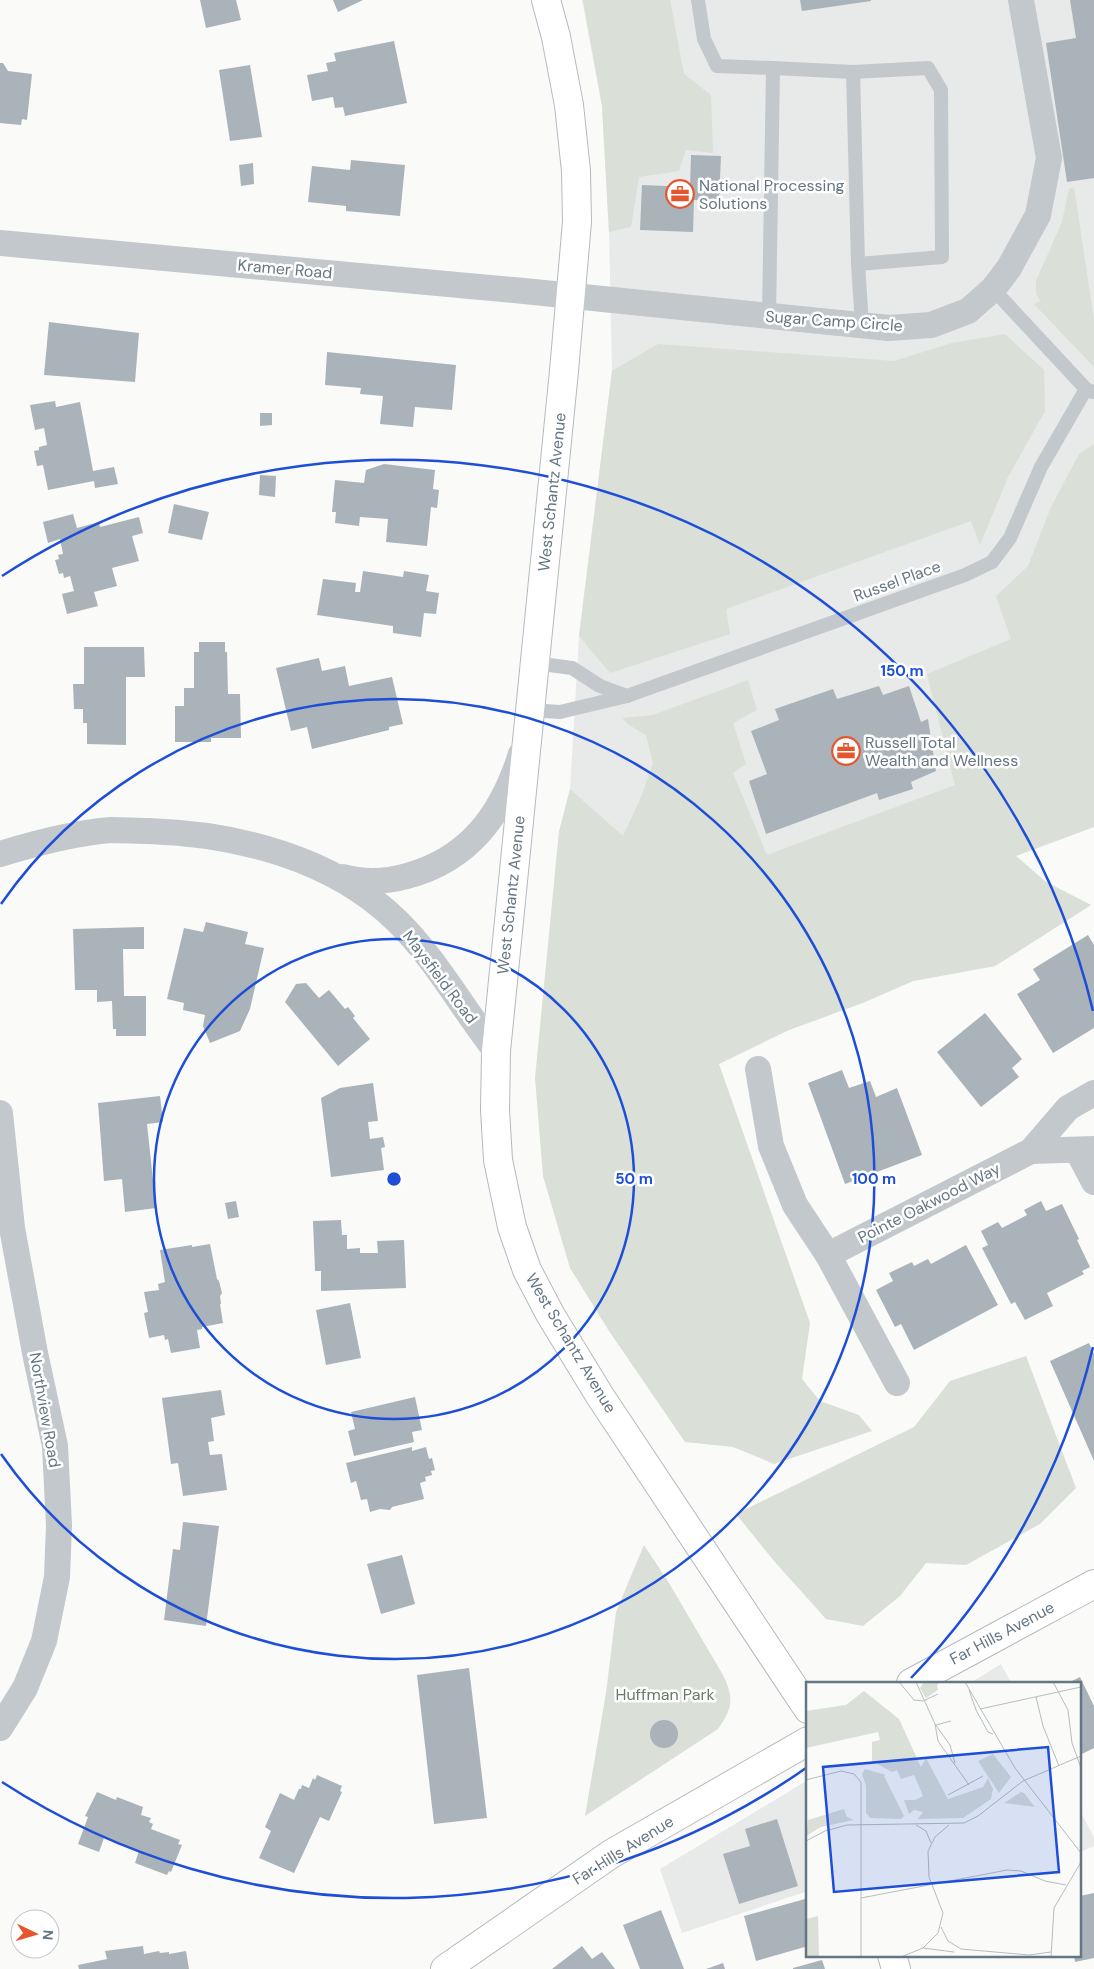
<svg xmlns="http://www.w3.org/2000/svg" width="1094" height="1969" font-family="'DM Sans',sans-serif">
  <rect width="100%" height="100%" fill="#fafaf8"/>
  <g fill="#e8e9e9">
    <polygon points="582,0 1094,0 1094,541 1016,856 1046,882 1091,905 995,966 913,981 865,1002 789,1030 649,1066 623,837 570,789 579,636 612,371 609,232 602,106"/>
    <polygon points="1001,1664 1011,1683 970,1683"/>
    <polygon points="808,1780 808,1891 682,1933 660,1869"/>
    <polygon points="1080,1811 1094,1837 1094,1846 1080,1852"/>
  </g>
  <g fill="#dadfd7">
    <polygon points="583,0 670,0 684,74 711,95 713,153 686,150 679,171 639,177 631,227 609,232 602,106"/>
    <polygon points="1074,187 1094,320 1094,367 1034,304 1040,301 1036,293 1036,281 1062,222 1069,189"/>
    <polygon points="1005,334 1044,370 1045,411 1008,477 980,545 971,521 726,609 730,634 610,673 579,636 612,371 658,344 894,361 952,343"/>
    <polygon points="1094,444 1094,827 1016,856 1046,882 1091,905 995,966 913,981 865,1002 789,1030 719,1064 810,1323 802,1379 820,1401 859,1415 872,1431 774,1464 733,1447 685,1442 609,1331 570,1268 543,1176 535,1078 559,831 570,789 623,836 642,795 653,763 646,735 629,725 622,718 653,715 748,680 757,710 733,723 746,764 733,773 767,855 955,785 927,674 1011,639 996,596 1028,566 1051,507 1079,454"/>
    <polygon points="1026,1356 1076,1488 1040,1524 966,1565 926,1563 900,1596 863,1626 826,1619 774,1561 736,1514 914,1427 950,1381"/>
    <path d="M644,1545l25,38 54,92c11,23 10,33 -5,54l-133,87 21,-123 10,-81z"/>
  </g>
  <g fill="#aab3b9">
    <polygon points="200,0 236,0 241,20 206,28"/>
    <polygon points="333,0 363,0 338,12"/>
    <polygon points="800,0 871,0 871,1 802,11"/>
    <polygon points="1070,0 1094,0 1094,178 1067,182 1046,43 1076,38"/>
    <polygon points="394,41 407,103 345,116 343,107 335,108 333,97 312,101 307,75 328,71 326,63 336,61 334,53"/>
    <polygon points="0,63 3,63 8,71 32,74 27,120 22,119 21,125 0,123"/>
    <polygon points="250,65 262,137 230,141 219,70"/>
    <polygon points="691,155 721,156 719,201 694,200 693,232 640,230 642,185 690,187"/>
    <polygon points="351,160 405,165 400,216 346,211 346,206 308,202 312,166 350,170"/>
    <polygon points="253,163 254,184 241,186 239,165"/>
    <polygon points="49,322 139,333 135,382 44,375"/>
    <polygon points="327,352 456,365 452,410 415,407 413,427 380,424 383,396 360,394 361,388 325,385"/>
    <polygon points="55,401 56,407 80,402 93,471 114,467 118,484 95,488 94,481 48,490 43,465 37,466 34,451 39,450 39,447 47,445 44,428 35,430 30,405"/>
    <polygon points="260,413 272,413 272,425 260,426"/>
    <polygon points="384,464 435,470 433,489 439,490 437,508 431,507 427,546 386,542 388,519 360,517 359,526 335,523 336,512 332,512 335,480 364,483 366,470"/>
    <polygon points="260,475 276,476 275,497 259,495"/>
    <polygon points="174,504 209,512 202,540 168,533"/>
    <polygon points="73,514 77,528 99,522 100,527 139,517 143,533 132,536 139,561 112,568 117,586 94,592 98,606 67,614 62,594 74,591 70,576 64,578 63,573 59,574 55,560 59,559 58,555 63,554 60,539 48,543 43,522"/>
    <polygon points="363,571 403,577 404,571 429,575 426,591 439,593 436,614 424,613 421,637 393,633 393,626 317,615 323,579 356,583 355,592 360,592"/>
    <polygon points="199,642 225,642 225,652 227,652 228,694 240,694 241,738 211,738 211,742 175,742 175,706 184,706 184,688 194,688 194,652 199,652"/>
    <polygon points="84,647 144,647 145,677 126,677 126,745 87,744 87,723 83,723 83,709 74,709 73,684 84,684"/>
    <polygon points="319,658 322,671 345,666 349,686 392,677 403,724 389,727 389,730 312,749 307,727 291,731 276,668"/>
    <polygon points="879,686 883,695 909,686 921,722 928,719 936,771 911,782 913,789 879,800 877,793 766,834 749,781 767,774 751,731 779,720 775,709 833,689 837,699"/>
    <polygon points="206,922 248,932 245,944 264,948 250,1009 240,1031 210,1043 203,1026 205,1015 183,1010 184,1003 167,999 184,928 203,932"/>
    <polygon points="144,927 144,949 123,949 124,996 146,996 146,1036 116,1036 116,1029 113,1029 112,1001 97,1002 97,990 75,990 73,929"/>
    <polygon points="1088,935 1094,945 1094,1028 1053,1053 1017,994 1040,980 1033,969"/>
    <polygon points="306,983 319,998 329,990 345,1009 348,1007 355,1016 353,1018 370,1039 338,1066 285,1002 296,984"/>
    <polygon points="985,1013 1022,1059 1012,1068 1019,1077 981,1107 937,1052"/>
    <polygon points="842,1070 849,1088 870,1081 876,1097 897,1088 922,1155 845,1184 808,1083"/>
    <polygon points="373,1083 378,1121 368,1122 370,1139 383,1137 385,1147 381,1148 384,1170 331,1177 321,1098 340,1088"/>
    <polygon points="160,1096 163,1122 147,1124 156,1208 125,1212 122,1179 104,1181 98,1103"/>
    <polygon points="236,1201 239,1217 228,1219 225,1203"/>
    <polygon points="1041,1201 1046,1211 1062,1204 1079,1239 1077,1240 1090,1267 1082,1271 1084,1274 1047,1293 1053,1306 1025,1320 1015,1302 1011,1304 982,1248 988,1245 981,1231 998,1222 1002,1228 1027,1215 1024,1210"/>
    <polygon points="341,1220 342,1235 347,1235 347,1249 360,1248 360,1253 378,1253 377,1241 404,1240 406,1288 321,1291 321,1271 315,1271 313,1221"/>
    <polygon points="210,1244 217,1279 219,1281 222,1293 220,1296 221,1304 220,1304 223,1323 202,1327 202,1329 197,1330 200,1348 171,1353 168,1339 165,1340 164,1335 149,1338 144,1313 148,1312 144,1292 159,1290 158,1284 165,1282 160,1250 192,1245 192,1247"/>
    <polygon points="966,1245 998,1305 914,1350 901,1324 895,1327 876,1290 893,1281 889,1273 912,1262 914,1266 928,1259 931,1264"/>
    <polygon points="350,1303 361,1358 326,1365 316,1310"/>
    <polygon points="1089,1343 1094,1354 1094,1461 1050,1361"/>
    <polygon points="221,1390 225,1415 211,1418 214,1441 208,1442 210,1455 222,1454 227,1490 183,1496 178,1463 171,1464 162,1398"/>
    <polygon points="415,1397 422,1430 412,1432 414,1442 354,1456 348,1431 355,1429 351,1412"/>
    <polygon points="412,1447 412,1451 426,1447 429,1459 432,1458 435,1470 431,1471 432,1475 425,1477 426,1481 420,1483 424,1499 392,1507 390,1510 380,1509 370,1512 367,1499 361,1500 356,1481 351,1483 346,1463"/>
    <polygon points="183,1522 219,1526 206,1626 164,1620 173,1549 180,1550"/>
    <polygon points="402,1555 415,1604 381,1614 367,1564"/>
    <polygon points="469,1668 487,1818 434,1824 417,1675"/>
    <polygon points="1080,1677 1094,1706 1094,1748 1080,1755 1080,1683 1068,1683"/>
    <circle cx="664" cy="1734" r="14"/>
    <polygon points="317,1775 342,1786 340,1791 342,1792 329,1821 320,1817 294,1873 259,1858 271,1831 265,1827 280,1793 294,1800 299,1789 301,1789 302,1785 309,1788 313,1778 315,1780"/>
    <polygon points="97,1792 116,1800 117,1797 143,1807 141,1815 151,1818 149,1822 153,1824 151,1829 180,1840 178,1844 182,1845 171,1872 169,1871 167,1875 135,1863 139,1851 104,1838 99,1852 78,1844 88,1817 85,1816"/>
    <polygon points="777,1819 798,1886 739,1904 723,1854 750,1846 745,1829"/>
    <polygon points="1094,1893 1094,1958 1075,1962 1074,1955 1080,1955 1080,1896"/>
    <polygon points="805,1899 808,1910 808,1946 756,1961 744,1916"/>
    <polygon points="661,1910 684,1969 640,1969 623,1925"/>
    <polygon points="143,1946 144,1954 159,1951 160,1953 169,1952 169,1954 186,1951 189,1969 79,1969 78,1965 107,1959 105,1951"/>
    <polygon points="582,1946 592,1959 602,1952 615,1969 552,1969"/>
    <polygon points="822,1960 825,1969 793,1969 793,1968"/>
    <polygon points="723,1963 725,1969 706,1969"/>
  </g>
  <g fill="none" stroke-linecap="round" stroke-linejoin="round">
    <defs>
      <g id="secondary">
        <polyline points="546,0 556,37 569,105 576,171 577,222 564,371 496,1051 495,1110 498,1160 512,1227 527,1270 550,1314 600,1396 808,1709"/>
        <polyline points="892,1955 896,1969"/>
      </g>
      <g id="primary">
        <polyline points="911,1683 1094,1584"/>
        <polyline points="445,1969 611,1854 808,1741"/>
      </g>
    </defs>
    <use href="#secondary" stroke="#b3babf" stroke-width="30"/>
    <use href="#primary" stroke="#b5babe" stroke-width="30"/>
    <g stroke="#c3c8cc" stroke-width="14">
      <polyline points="698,0 704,39 717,66 773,68 769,317"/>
      <polyline points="773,68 853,72 928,68 941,90 942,257 858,264 862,325"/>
      <polyline points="853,72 858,264"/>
      <polyline points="993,289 1086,389 1093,392"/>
      <polyline points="534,663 572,668 600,686 627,696"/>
      <polyline points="529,710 560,712 627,696 965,575 992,562 1010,538 1041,467 1086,389"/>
    </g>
    <g stroke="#c3c8cc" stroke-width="26">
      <polyline points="0,243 524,291 889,328 931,325 968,311 993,289 1009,268 1038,215 1049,158 1021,0"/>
      <path d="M0,854c36,-11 73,-21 111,-24 13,0 26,1 38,1 88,3 184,27 248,90 39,38 65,87 99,130"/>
      <path d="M343,877c21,6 42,5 64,-1 63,-17 95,-62 114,-122"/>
      <polyline points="758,1069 771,1146 795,1205 828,1255 897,1383"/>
      <polyline points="0,1113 12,1228 35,1353 55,1446 59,1525 57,1577 44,1641 25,1688 0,1728"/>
      <polyline points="1077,1150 1094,1182"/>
      <polyline points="1031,1151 1094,1149"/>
      <polyline points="828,1255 1031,1151 1068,1108 1094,1093"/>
    </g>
    <use href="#secondary" stroke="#fff" stroke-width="28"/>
    <use href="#primary" stroke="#fff" stroke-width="28"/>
  </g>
  <g fill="none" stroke="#1d4ed8" stroke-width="2.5">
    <circle cx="394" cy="1179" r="240"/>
    <path d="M1 904A480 480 0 1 1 1 1454"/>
    <path d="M1093 1347A719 719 0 0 1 911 1678M806 1768A719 719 0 0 1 2 1782M2 576A719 719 0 0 1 1093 1011"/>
  </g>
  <defs>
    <symbol id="office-ring" viewBox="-11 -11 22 22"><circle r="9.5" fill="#fff" stroke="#e4572e" stroke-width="1.5"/><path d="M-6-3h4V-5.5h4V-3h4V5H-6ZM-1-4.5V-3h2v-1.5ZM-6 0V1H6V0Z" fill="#e4572e"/></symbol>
  </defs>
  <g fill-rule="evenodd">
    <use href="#office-ring" x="664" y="178" width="32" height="32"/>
    <use href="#office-ring" x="830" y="735" width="32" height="32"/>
  </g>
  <g text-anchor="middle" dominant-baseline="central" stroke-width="5" stroke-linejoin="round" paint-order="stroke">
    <g font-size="16" fill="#657683" stroke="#fff" text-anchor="start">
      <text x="699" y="185">National Processing<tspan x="699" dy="18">Solutions</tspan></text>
      <text x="865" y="742">Russell Total<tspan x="865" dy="18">Wealth and Wellness</tspan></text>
    </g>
    <g font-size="16" fill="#657683" stroke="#fff">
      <text transform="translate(285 269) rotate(5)">Kramer Road</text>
      <text transform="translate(834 321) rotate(4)">Sugar Camp Circle</text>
      <text transform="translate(552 492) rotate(-84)">West Schantz Avenue</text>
      <text transform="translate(897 581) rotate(-20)">Russel Place</text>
      <text transform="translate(511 895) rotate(-84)">West Schantz Avenue</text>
      <text transform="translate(440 977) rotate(53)">Maysfield Road</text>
      <text transform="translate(929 1203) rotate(-27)">Pointe Oakwood Way</text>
      <text transform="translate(571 1343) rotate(59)">West Schantz Avenue</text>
      <text transform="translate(45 1410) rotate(80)">Northview Road</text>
      <text transform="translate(1002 1633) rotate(-28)">Far Hills Avenue</text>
      <text transform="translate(623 1850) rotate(-32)">Far Hills Avenue</text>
    </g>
    <g font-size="16" fill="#687a64" stroke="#fff">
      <text x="665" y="1694">Huffman Park</text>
    </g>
  </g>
  <g transform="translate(806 1682)">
    <rect width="275" height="275" fill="#fafaf8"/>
    <path d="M118,0h16l-3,3 1,5 -12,8 -6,-10zM58,9l35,28 22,48 5,-9 22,41 35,-12 5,-9 5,11 -2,10 -28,19 -45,1 5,-7 -9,-2 -5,4 -5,-14h11l8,-4 -9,-21 -13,4 -4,-9 -5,2 -20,-11v-19l8,-2 -2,-8 -72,16v-37l40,-6zM187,72l18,23 -12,16 -21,-32zM59,87l21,6 -2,1 20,40 -3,3 -31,-1 -4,-5v-27l-4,-12zM215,110l3,1 11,14 -31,-4zM38,127l3,8 7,3 -33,7 -15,9 2,-16zM12,234l1,41h-13v-38z" fill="#dadfd7"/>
    <path fill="none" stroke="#b5bdc2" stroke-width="1" d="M93,0l15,18 9,1 15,-7M110,0l19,42 15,21 5,18M159,0l50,86 66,85M247,0l15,28 4,33 9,25M163,8l7,20 12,22 5,2M230,15l7,29 16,40M174,27l101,-22M129,42l3,17 31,44M130,43l15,-4M0,98l35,-9 13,3 7,8v175M217,99l58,-25M142,113l35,-19M110,143l10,6 5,12M0,159l19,-10 22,-6 117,-2 14,-7 45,-35M55,216l146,-28 14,1 24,10 21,4M135,245l7,14 13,8 68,6 22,-3M117,266l15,-15 5,-20 -14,-36 -1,-26 7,-14 14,-12M95,275l22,-9 31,4M245,275l3,-49 27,-46"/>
    <path fill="#1d4ed8" fill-opacity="0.15" stroke="#1d4ed8" stroke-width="2.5" d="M242,65l11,125 -225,20 -11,-125z"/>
    <rect width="275" height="275" fill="none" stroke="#657683" stroke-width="2.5"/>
  </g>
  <circle cx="394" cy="1179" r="8" fill="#1d4ed8" stroke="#fff" stroke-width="2.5"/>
  <g font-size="15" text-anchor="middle" font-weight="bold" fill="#1d4ed8" stroke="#fff" stroke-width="5" stroke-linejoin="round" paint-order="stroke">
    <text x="902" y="676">150 m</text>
    <text x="634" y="1184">50 m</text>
    <text x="874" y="1184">100 m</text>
  </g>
  <g transform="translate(35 1934) rotate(95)"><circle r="24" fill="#ffffff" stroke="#c1c8cd"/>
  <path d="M0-4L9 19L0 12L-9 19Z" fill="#e4572e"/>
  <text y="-8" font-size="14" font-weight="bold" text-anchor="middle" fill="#657683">N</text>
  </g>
</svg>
